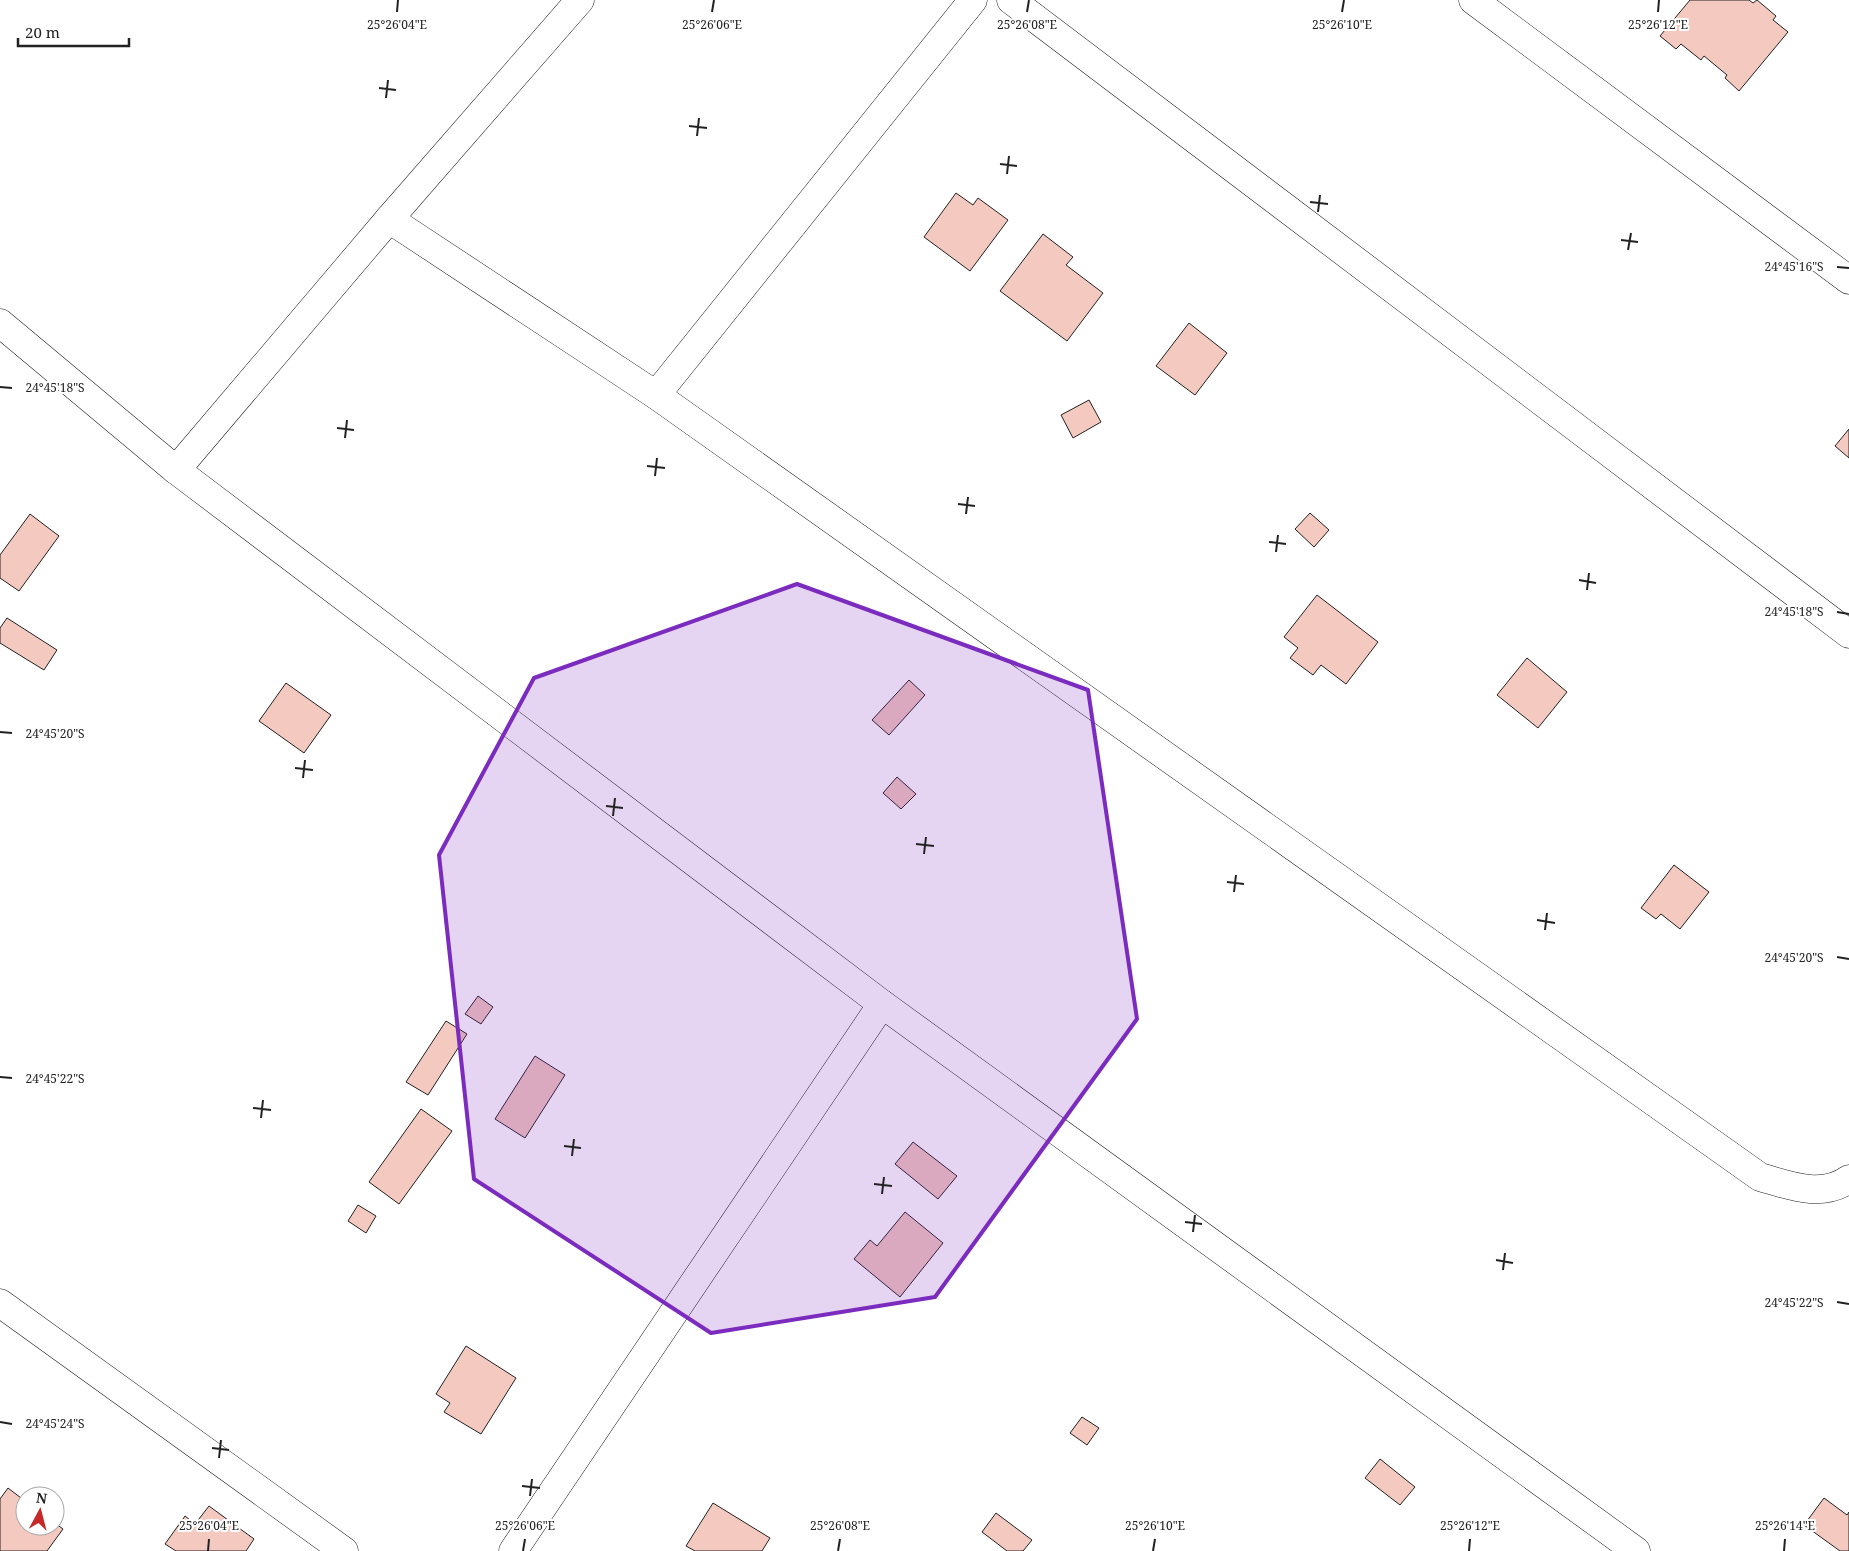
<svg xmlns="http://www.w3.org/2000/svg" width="1849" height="1551" font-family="'Noto Serif',serif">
  <rect width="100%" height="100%" fill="#fff"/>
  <g fill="#f3c9c0" stroke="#222">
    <polygon points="1690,0 1749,0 1753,3 1757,0 1776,16 1773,20 1788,32 1739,91 1725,78 1727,75 1704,56 1701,60 1681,44 1676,49 1660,36"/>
    <polygon points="956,193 973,205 978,198 1008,220 970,271 924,237"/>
    <polygon points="1043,234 1073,257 1066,265 1103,293 1067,341 1000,291"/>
    <polygon points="1189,323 1227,353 1195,395 1156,366"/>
    <polygon points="1089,400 1101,422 1073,438 1061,415"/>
    <polygon points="1849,429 1849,458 1835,446"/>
    <polygon points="1310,513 1329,530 1314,547 1295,529"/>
    <polygon points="30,514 59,536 19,591 0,578 0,555"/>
    <polygon points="1317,595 1378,642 1346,684 1321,665 1313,675 1290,658 1298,648 1284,637"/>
    <polygon points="7,618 57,650 44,670 0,643 0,628"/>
    <polygon points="1527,658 1567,692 1538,728 1497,695"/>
    <polygon points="909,680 925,695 889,735 872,720"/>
    <polygon points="286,683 331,715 304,753 259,721"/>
    <polygon points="897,777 916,794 901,809 883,793"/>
    <polygon points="1674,865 1709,892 1680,929 1661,914 1656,919 1641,908"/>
    <polygon points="478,996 493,1007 481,1024 465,1014"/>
    <polygon points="446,1021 467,1034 428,1095 406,1082"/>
    <polygon points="535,1056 565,1075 525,1138 495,1119"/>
    <polygon points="421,1109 452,1131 399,1204 369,1182"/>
    <polygon points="913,1142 957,1176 938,1199 895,1164"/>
    <polygon points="358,1205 376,1216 366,1233 348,1221"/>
    <polygon points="905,1212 943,1243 900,1297 854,1259 870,1240 877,1246"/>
    <polygon points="466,1346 516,1378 481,1434 444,1412 450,1403 436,1394"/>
    <polygon points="1082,1417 1099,1428 1087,1445 1070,1433"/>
    <polygon points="1380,1459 1415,1487 1400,1505 1365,1478"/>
    <polygon points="8,1488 25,1501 25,1526 55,1526 55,1523 63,1529 47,1551 0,1551 0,1499"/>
    <polygon points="1824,1498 1847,1515 1849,1512 1849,1551 1840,1551 1804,1525"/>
    <polygon points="713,1503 770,1538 762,1551 695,1551 686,1546"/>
    <polygon points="209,1506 254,1539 246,1551 176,1551 165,1544 185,1516 195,1524"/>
    <polygon points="996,1513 1032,1540 1023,1551 1007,1551 982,1532"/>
  </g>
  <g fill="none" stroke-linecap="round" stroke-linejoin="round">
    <defs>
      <g id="minor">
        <polyline points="1011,0 1849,634"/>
        <polyline points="1473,0 1849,280"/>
        <path d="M389,219l267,176 1104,782c28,8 62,22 89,2"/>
        <polyline points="0,323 176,470 882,1004 1636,1551"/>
        <polyline points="656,395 973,0"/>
        <polyline points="176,470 389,219 580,0"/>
        <polyline points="0,1303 344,1551"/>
        <polyline points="513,1551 882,1004"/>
      </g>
    </defs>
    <use href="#minor" stroke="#222" stroke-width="29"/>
    <use href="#minor" stroke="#fff" stroke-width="28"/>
  </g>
  <path fill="#7b2cbf" fill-opacity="0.2" stroke="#7b2cbf" stroke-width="4" stroke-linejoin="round" d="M797,584l291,106 49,329 -202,278 -224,36 -237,-154 -35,-324 95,-177z"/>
  <path fill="none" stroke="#222" stroke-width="2" d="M397,12l1,-12M712,12l2,-12M1027,12l2,-12M1342,12l2,-12M1658,12l1,-12M379,88l17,2M386,98l2,-18M689,126l18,2M697,136l2,-18M1000,164l17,2M1007,174l2,-18M1310,202l18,2M1318,212l2,-17M1621,240l17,2M1628,250l3,-17M1837,267l12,1M0,387l12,1M337,428l17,2M345,438l2,-18M647,466l18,2M655,476l2,-18M958,504l17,2M966,514l2,-17M1269,542l17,2M1276,552l2,-17M1579,580l17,3M1587,590l2,-17M1837,612l12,2M0,732l12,1M295,768l18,2M303,778l2,-18M606,806l17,2M613,816l2,-18M916,844l18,2M924,854l2,-17M1227,882l17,2M1234,892l2,-17M1537,920l18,3M1545,930l2,-17M1837,957l12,2M0,1077l12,1M253,1108l18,2M261,1118l2,-18M564,1146l17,2M572,1156l2,-17M874,1184l18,2M882,1194l2,-17M1185,1222l17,2M1193,1232l2,-17M1496,1260l17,3M1503,1270l2,-17M1837,1302l12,2M0,1422l12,2M212,1448l17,2M219,1458l2,-18M522,1486l18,2M530,1496l2,-17M208,1551l1,-12M523,1551l2,-12M838,1551l2,-12M1153,1551l2,-12M1469,1551l1,-12M1784,1551l1,-12"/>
  <g font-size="12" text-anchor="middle" fill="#222" stroke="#fff" stroke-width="4" stroke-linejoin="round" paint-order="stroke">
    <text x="397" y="29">25°26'04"E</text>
    <text x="712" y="29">25°26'06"E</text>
    <text x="1027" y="29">25°26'08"E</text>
    <text x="1342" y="29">25°26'10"E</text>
    <text x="1658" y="29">25°26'12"E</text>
    <text x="1794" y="271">24°45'16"S</text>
    <text x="55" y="392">24°45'18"S</text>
    <text x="1794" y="616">24°45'18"S</text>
    <text x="55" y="738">24°45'20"S</text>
    <text x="1794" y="962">24°45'20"S</text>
    <text x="55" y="1083">24°45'22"S</text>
    <text x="1794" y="1307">24°45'22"S</text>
    <text x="55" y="1428">24°45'24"S</text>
    <text x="209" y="1530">25°26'04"E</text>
    <text x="525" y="1530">25°26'06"E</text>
    <text x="840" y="1530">25°26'08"E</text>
    <text x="1155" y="1530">25°26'10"E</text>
    <text x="1470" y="1530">25°26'12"E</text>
    <text x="1785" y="1530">25°26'14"E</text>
  </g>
  <g transform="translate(40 1511) rotate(7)"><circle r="24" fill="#ffffff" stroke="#a7a7a7"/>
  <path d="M0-4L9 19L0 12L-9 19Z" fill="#c62828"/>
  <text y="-8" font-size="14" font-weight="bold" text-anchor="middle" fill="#222222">N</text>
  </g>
  <path d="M18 38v8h111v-8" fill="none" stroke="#222222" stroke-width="2.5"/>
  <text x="25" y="38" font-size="15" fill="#222222" stroke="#ffffff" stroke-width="4" paint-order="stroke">20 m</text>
</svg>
